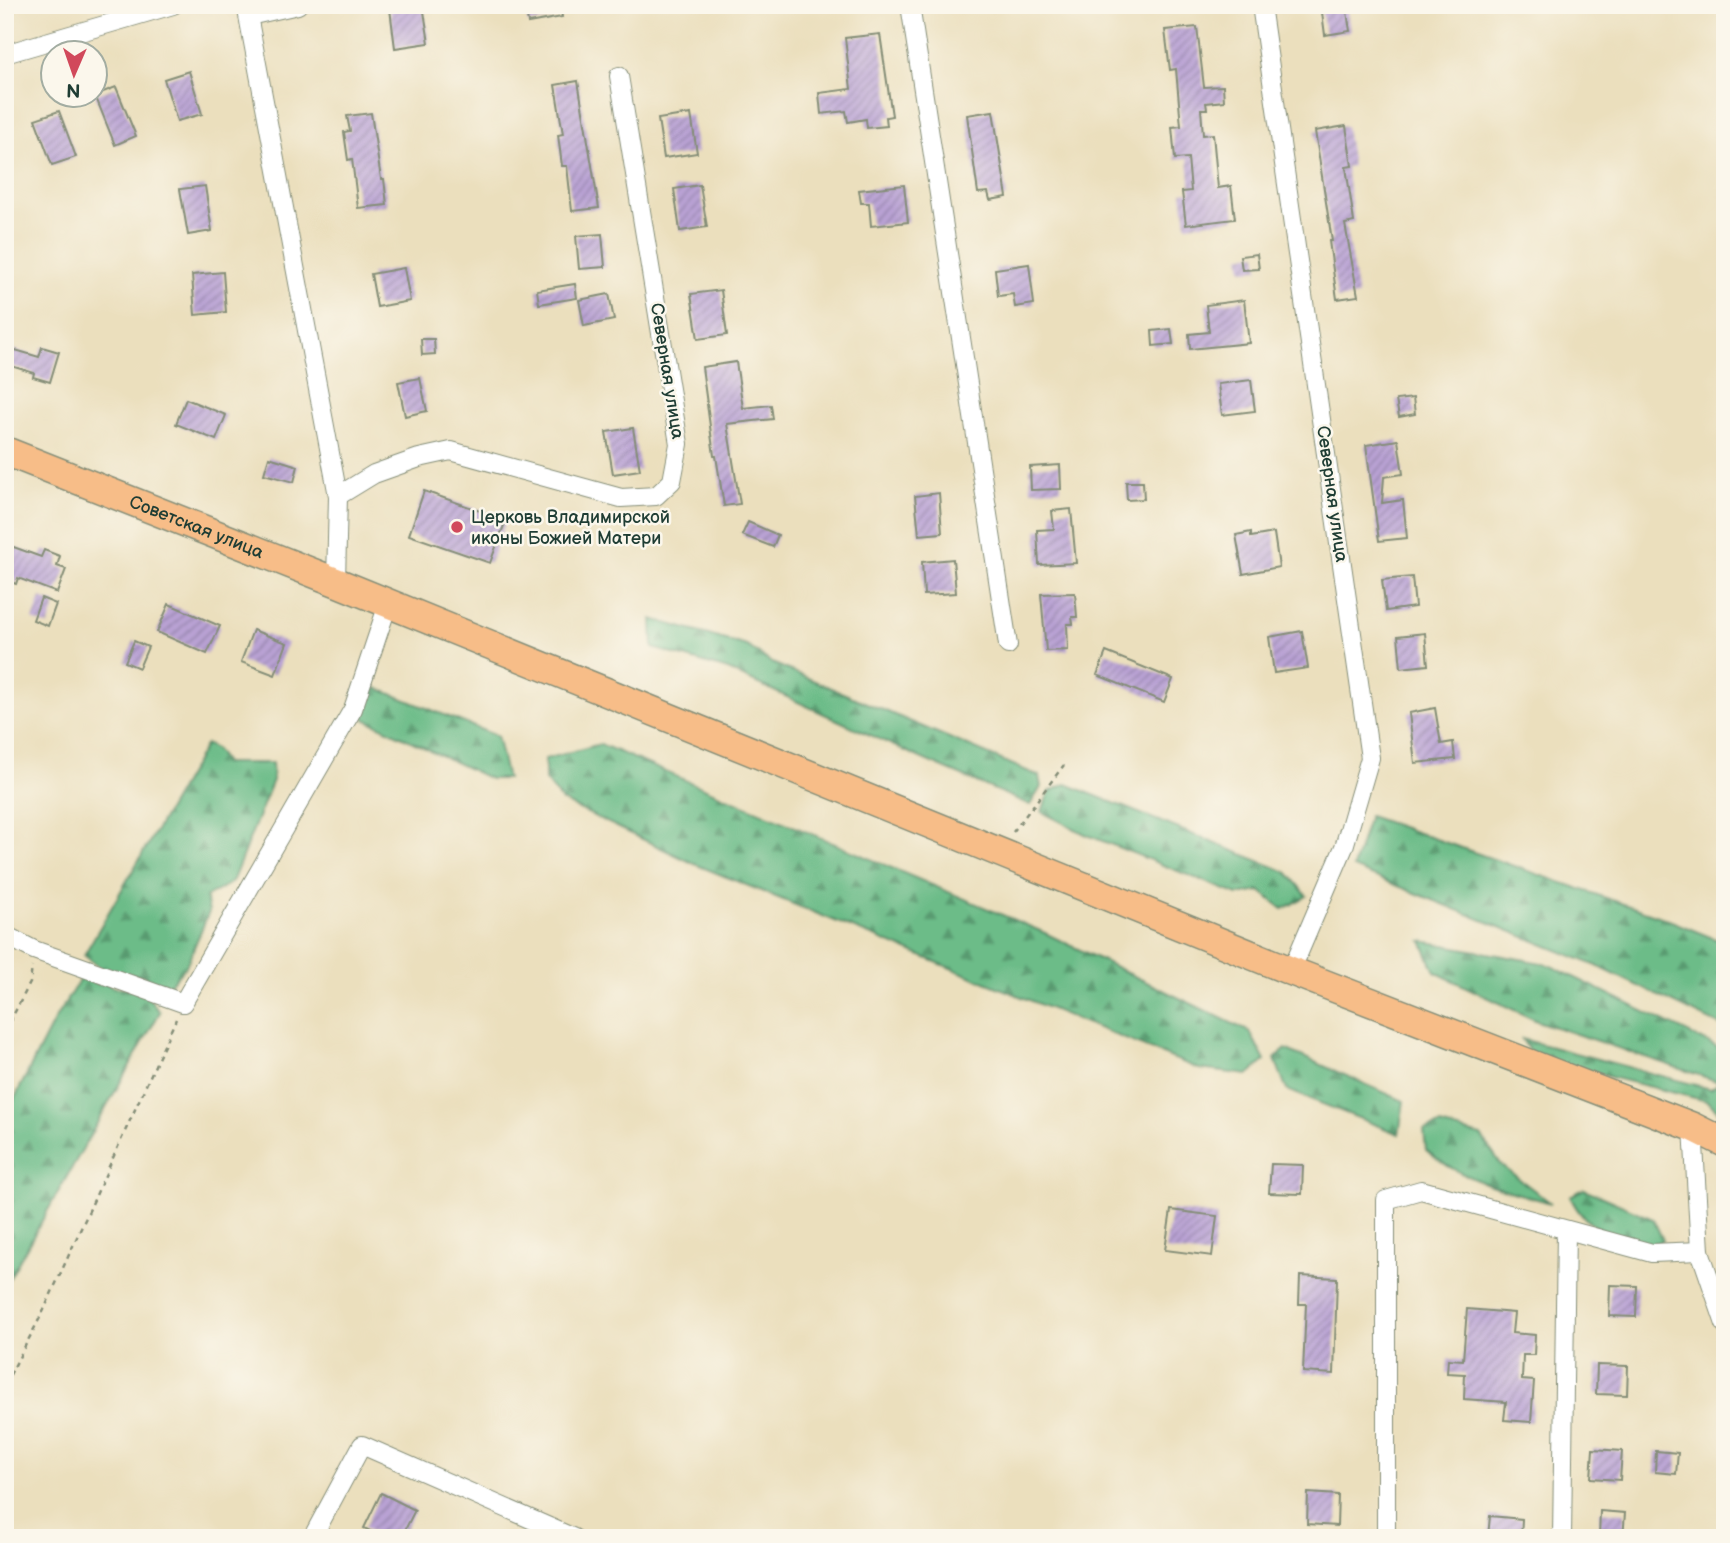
<svg xmlns="http://www.w3.org/2000/svg" width="1730" height="1543" font-family="'Balsamiq Sans',sans-serif">
  <defs>
    <pattern id="forest-firs" width="22" height="20" patternUnits="userSpaceOnUse" patternTransform="scale(1.75)"><rect width="22" height="20" fill="#6cbc88"/><path d="M5 1l3.5 6h-7zM16 11l3.5 6h-7z" fill="#589a70"/></pattern>
    <pattern id="building-hatch" width="6" height="6" patternUnits="userSpaceOnUse" patternTransform="scale(1.75)"><rect width="6" height="6" fill="#b9a2d4"/><path d="M-1 1l2-2M0 6l6-6M5 7l2-2" fill="none" stroke="#9685ad"/></pattern>
  </defs>
  <rect width="100%" height="100%" fill="#fbf7ec"/>
  <filter id="ink" filterUnits="userSpaceOnUse"><feTurbulence type="fractalNoise" baseFrequency=".0143" numOctaves="2"/><feDisplacementMap in="SourceGraphic" scale="14" xChannelSelector="R" yChannelSelector="G"/><feConvolveMatrix kernelMatrix="1 2 1 2 8 2 1 2 1" color-interpolation-filters="sRGB"/></filter>
  <filter id="wash" filterUnits="userSpaceOnUse"><feTurbulence type="fractalNoise" baseFrequency=".00686" numOctaves="4" result="noise"/><feDisplacementMap in="SourceGraphic" scale="28" xChannelSelector="R" yChannelSelector="G"/><feGaussianBlur stdDeviation="1.57" result="paint"/><feColorMatrix in="noise" values="0 0 0 0 0 0 0 0 0 0 0 0 0 0 0 0 0 1.4 0 .05"/><feComposite in="paint" operator="in"/></filter>
  <g filter="url(#wash)">
    <rect width="100%" height="100%" fill="#ebdfbd"/>
    <g fill="url(#forest-firs)" stroke="#467c5e" stroke-width="2">
      <polygon points="652,619 747,646 772,663 1039,776 1041,787 1030,805 925,760 728,670 653,648"/>
      <polygon points="374,687 497,736 507,779 490,779 365,719 360,707"/>
      <polygon points="206,744 216,750 225,763 272,763 273,780 232,882 206,897 209,912 186,966 166,989 143,975 110,976 84,955"/>
      <polygon points="600,744 1045,933 1250,1032 1265,1061 1248,1075 1199,1069 697,865 562,801 545,780 545,759"/>
      <polygon points="1066,784 1287,872 1307,896 1283,909 1260,891 1238,895 1085,834 1042,812 1049,792"/>
      <polygon points="1369,816 1664,918 1725,943 1725,1028 1597,966 1353,868"/>
      <polygon points="1422,941 1547,964 1725,1051 1725,1117 1707,1101 1533,1058 1522,1039 1711,1089 1720,1082 1537,1021 1435,972"/>
      <polygon points="85,971 115,988 140,987 160,1012 5,1286 5,1117 56,1017"/>
      <polygon points="1285,1049 1404,1101 1399,1134 1287,1090 1275,1059"/>
      <path d="M1440,1125l41,11 20,29 50,38c-44,-13 -90,-22 -125,-53l-2,-20z"/>
      <path d="M1584,1189l69,30 10,21 -11,6c-36,-10 -65,-12 -82,-50z"/>
    </g>
    <g id="blocks">
      <g fill="url(#building-hatch)">
        <polygon points="423,5 429,43 395,48 390,9"/>
        <polygon points="525,5 560,5 562,17 528,23"/>
        <polygon points="1321,5 1346,5 1350,31 1325,35"/>
        <polygon points="1197,27 1204,87 1223,86 1224,101 1206,103 1207,109 1201,109 1203,135 1213,134 1218,188 1231,186 1235,219 1186,225 1182,192 1191,191 1188,158 1175,159 1172,127 1181,126 1176,69 1170,70 1165,30"/>
        <polygon points="880,34 892,116 886,117 887,126 867,128 866,119 848,122 846,111 821,114 819,93 851,89 845,38"/>
        <polygon points="189,71 202,114 177,121 164,79"/>
        <polygon points="578,81 599,208 572,211 567,166 562,166 558,135 563,134 555,85"/>
        <polygon points="116,87 136,136 115,145 95,95"/>
        <polygon points="59,111 76,157 52,165 35,119"/>
        <polygon points="993,111 1007,197 990,200 988,192 978,193 967,115"/>
        <polygon points="371,113 381,179 384,179 387,205 358,208 352,159 348,160 344,132 350,131 347,116"/>
        <polygon points="691,114 697,153 664,158 658,119"/>
        <polygon points="1346,126 1352,166 1346,167 1354,222 1345,224 1358,296 1337,299 1329,241 1332,241 1315,131"/>
        <polygon points="700,185 707,227 680,231 674,189"/>
        <polygon points="904,185 908,222 871,226 869,203 861,203 859,190"/>
        <polygon points="205,186 212,231 188,235 180,189"/>
        <polygon points="602,234 605,267 579,269 576,236"/>
        <polygon points="1257,254 1259,269 1242,270 1240,256"/>
        <polygon points="1029,264 1034,304 1015,307 1013,294 998,296 995,269"/>
        <polygon points="404,268 410,301 377,307 371,274"/>
        <polygon points="223,272 226,312 195,315 192,275"/>
        <polygon points="575,284 577,298 539,304 537,290"/>
        <polygon points="721,290 727,335 698,339 691,294"/>
        <polygon points="609,294 614,320 584,326 579,300"/>
        <polygon points="1244,300 1249,343 1190,349 1189,334 1209,332 1206,305"/>
        <polygon points="1171,329 1173,344 1153,346 1152,331"/>
        <polygon points="421,339 434,339 435,354 422,355"/>
        <polygon points="42,347 59,352 50,382 33,377 34,373 8,365 12,349 39,357"/>
        <polygon points="736,362 743,408 771,405 773,419 727,424 740,504 724,506 716,456 714,456 702,367"/>
        <polygon points="420,378 427,411 405,416 398,382"/>
        <polygon points="1251,380 1255,411 1222,415 1218,384"/>
        <polygon points="1413,398 1415,414 1399,417 1396,400"/>
        <polygon points="186,399 226,415 216,440 176,424"/>
        <polygon points="633,428 640,470 613,474 606,432"/>
        <polygon points="1398,440 1403,474 1384,477 1382,503 1403,500 1407,538 1379,541 1366,445"/>
        <polygon points="269,457 298,466 294,482 264,474"/>
        <polygon points="1060,465 1061,489 1031,490 1030,467"/>
        <polygon points="1126,482 1143,482 1144,499 1127,500"/>
        <polygon points="424,491 506,520 490,563 409,535"/>
        <polygon points="939,493 942,533 919,535 915,496"/>
        <polygon points="1071,509 1076,563 1039,565 1037,530 1054,529 1052,511"/>
        <polygon points="748,522 778,535 773,547 742,535"/>
        <polygon points="1251,532 1251,537 1274,533 1279,567 1243,574 1236,535"/>
        <polygon points="8,545 41,557 44,550 60,556 57,566 66,569 57,593 18,578 16,584 5,580 5,553"/>
        <polygon points="953,559 956,593 924,595 922,562"/>
        <polygon points="1412,577 1415,607 1386,611 1382,580"/>
        <polygon points="1075,593 1077,617 1072,617 1073,624 1067,624 1068,650 1046,651 1041,594"/>
        <polygon points="41,598 56,604 48,626 33,620"/>
        <polygon points="169,604 220,626 207,654 157,632"/>
        <polygon points="253,630 287,643 275,675 241,662"/>
        <polygon points="1302,631 1308,668 1274,673 1269,637"/>
        <polygon points="1425,633 1428,665 1401,668 1398,636"/>
        <polygon points="134,641 148,647 139,668 125,662"/>
        <polygon points="1106,652 1173,679 1164,702 1097,675"/>
        <polygon points="1435,708 1441,744 1453,742 1455,759 1415,763 1409,713"/>
        <polygon points="1271,1164 1303,1165 1302,1194 1269,1193"/>
        <polygon points="1171,1210 1217,1216 1212,1256 1165,1250"/>
        <polygon points="1300,1276 1337,1278 1334,1374 1303,1372 1306,1304 1299,1304"/>
        <polygon points="1610,1285 1637,1286 1636,1317 1609,1316"/>
        <polygon points="1467,1309 1514,1313 1512,1333 1535,1335 1534,1355 1523,1355 1522,1380 1534,1381 1531,1422 1504,1420 1506,1402 1464,1399 1465,1374 1447,1373 1448,1359 1463,1360"/>
        <polygon points="1597,1365 1628,1366 1627,1395 1596,1394"/>
        <polygon points="1593,1449 1622,1451 1620,1480 1591,1478"/>
        <polygon points="1656,1451 1678,1453 1676,1474 1655,1472"/>
        <polygon points="381,1493 415,1510 401,1538 384,1538 364,1528"/>
        <polygon points="1308,1493 1338,1495 1337,1526 1307,1524"/>
        <polygon points="1600,1511 1625,1513 1623,1538 1599,1538"/>
        <polygon points="1490,1516 1522,1519 1521,1538 1488,1537"/>
      </g>
    </g>
  </g>
  <g filter="url(#ink)">
    <use href="#blocks" fill-opacity="0" stroke="#858e78" stroke-width="2"/>
    <g fill="none" stroke-linecap="round" stroke-linejoin="round">
      <defs>
        <g id="minor">
          <polyline points="246,5 338,496 336,582"/>
          <polyline points="910,5 1008,645"/>
          <polyline points="1261,5 1370,758 1344,847 1291,971"/>
          <polyline points="249,16 298,5"/>
          <polyline points="5,54 173,5"/>
          <polyline points="338,496 374,474 419,458 451,451 621,498 656,496 672,481 679,444 619,76"/>
          <polyline points="5,935 34,950 183,1003 353,709 388,604"/>
          <polyline points="1693,1127 1700,1251 1725,1324"/>
          <polyline points="312,1538 362,1445 574,1538"/>
          <polyline points="1386,1538 1386,1200 1421,1190 1652,1253 1700,1251"/>
          <polyline points="1562,1538 1566,1230"/>
        </g>
        <g id="primary">
          <path id="s1" d="M5,451l331,131 955,389 402,156 32,16"/>
        </g>
      </defs>
      <use href="#minor" stroke="#858e78" stroke-width="20"/>
      <use href="#primary" stroke="#858e78" stroke-width="31"/>
      <g stroke="#858e78" stroke-width="2.5" stroke-dasharray="5 5" stroke-linecap="butt">
        <polyline points="1013,832 1064,765"/>
        <polyline points="5,1031 30,983 32,967"/>
        <polyline points="5,1384 43,1312 176,1019"/>
      </g>
      <use href="#minor" stroke="#fff" stroke-width="18"/>
      <use href="#primary" stroke="#f7bd88" stroke-width="28"/>
    </g>
  </g>
  <circle fill="#d1495b" stroke="#fbf7ec" stroke-width="2.5" cx="457" cy="527" r="7"/>
  <g text-anchor="middle" dominant-baseline="central" stroke-width="5" stroke-linejoin="round" paint-order="stroke">
    <g font-size="18" fill="#1f3d34" stroke="#fbf7ec">
      <text transform="translate(667 371) rotate(81)">Северная улица</text>
      <text transform="translate(1332 494) rotate(82)">Северная улица</text>
      <text stroke="none"><textPath href="#s1" startOffset="206">Советская улица</textPath></text>
    </g>
    <g font-size="18" fill="#1f3d34" stroke="#fbf7ec" text-anchor="start">
      <text x="471" y="517">Церковь Владимирской<tspan x="471" dy="21">иконы Божией Матери</tspan></text>
    </g>
  </g>
  <rect width="1730" height="1543" fill="none" stroke="#fbf7ec" stroke-width="28"/>
  <g transform="translate(74 74) rotate(182)"><circle r="33" fill="#fbf7ec" stroke="#a3ada2" stroke-width="2"/>
  <path d="M0-5L12 26L0 18L-12 26Z" fill="#d1495b"/>
  <text y="-10" font-size="19" font-weight="bold" text-anchor="middle" fill="#1f3d34">N</text>
  </g>
</svg>
